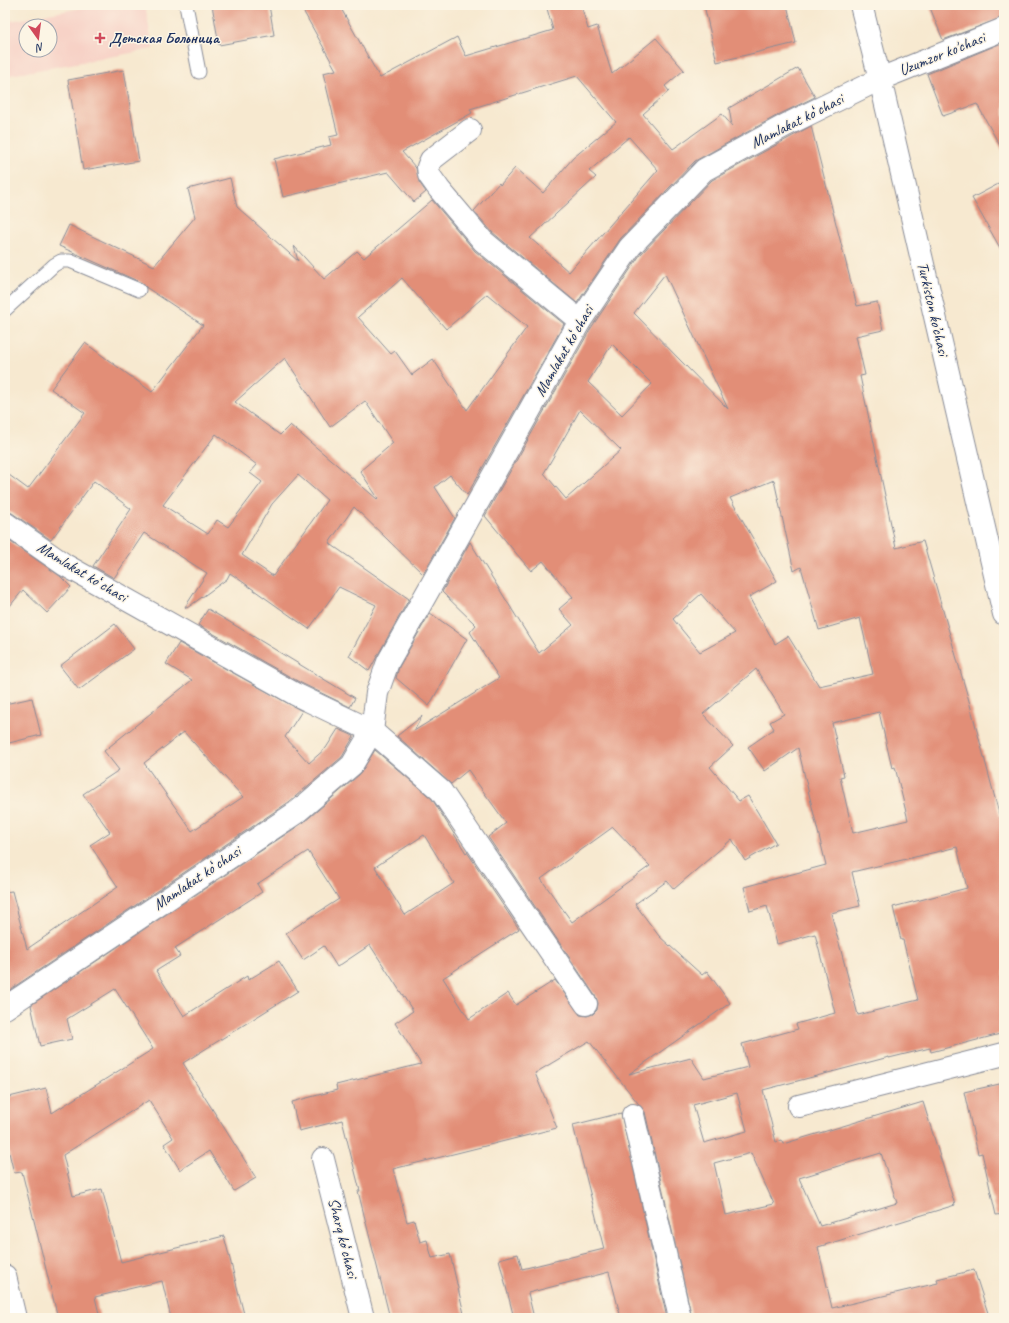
<svg xmlns="http://www.w3.org/2000/svg" width="1009" height="1323" font-family="Caveat,sans-serif">
  <rect width="100%" height="100%" fill="#fcf5e5"/>
  <filter id="ink" filterUnits="userSpaceOnUse"><feTurbulence type="fractalNoise" baseFrequency=".025" numOctaves="2"/><feDisplacementMap in="SourceGraphic" scale="8" xChannelSelector="R" yChannelSelector="G"/><feConvolveMatrix kernelMatrix="1 2 1 2 8 2 1 2 1" color-interpolation-filters="sRGB"/></filter>
  <filter id="wash" filterUnits="userSpaceOnUse"><feTurbulence type="fractalNoise" baseFrequency=".012" numOctaves="4" result="noise"/><feDisplacementMap in="SourceGraphic" scale="16" xChannelSelector="R" yChannelSelector="G"/><feGaussianBlur stdDeviation="0.9" result="paint"/><feColorMatrix in="noise" values="0 0 0 0 0 0 0 0 0 0 0 0 0 0 0 0 0 1.4 0 .05"/><feComposite in="paint" operator="in"/></filter>
  <g filter="url(#wash)">
    <rect width="100%" height="100%" fill="#f7e9d0"/>
    <path fill="#f7d1c6" fill-rule="evenodd" d="M97,5h48l8,44 -148,27v-54zM26,26h24v24h-24z"/>
    <g id="blocks">
      <g fill="#e28e77" fill-rule="evenodd">
        <polygon points="212,5 269,5 274,35 219,45"/>
        <path d="M300,5h39l41,73 77,-41 9,19 87,-26 -7,-25h35l7,24 9,-3 15,48 44,-36 28,32 -19,16 4,5 -26,23 30,35 49,-35 10,12 -3,-18 69,-40 17,29 -35,17 -85,47 -74,77 -44,65 -85,-71 -18,-21 25,-28 1,2 15,-17 28,25 30,-35 43,-36 -39,-46 -107,33 2,4 -70,39 14,16 3,14 7,10 -12,10 -26,-30 -105,25 -9,-38 57,-14 -2,-8 9,-2 -15,-62 13,-3zM629,137l29,33 -89,102 -39,-34 66,-61 -7,-6z"/>
        <polygon points="704,5 787,5 796,43 717,62"/>
        <polygon points="929,5 1004,5 1004,17 943,40"/>
        <polygon points="1004,42 1004,153 977,104 943,116 927,74"/>
        <polygon points="124,70 139,161 83,170 68,80"/>
        <path d="M811,126l46,180 20,-4 6,28 -27,6 9,39 -5,1 36,172 27,-7 46,160 35,131v201l-73,19 -1,-4 -41,10v-1l-126,33 13,52 5,-2 2,4 140,-42 32,103 -137,42 14,61 106,-25 -1,-4 37,-9 14,43 -22,5h-274l-47,-206 -56,-71 -54,32 22,55 -164,41 14,53 7,-2 6,22 7,-2 5,18 18,-4 15,64h-75l-32,-127h2l-18,-71 -43,11 -7,-29 45,-12 -1,-5 85,-21 -26,-41 18,-12 -43,-66 -33,22 -13,-21 -21,14 -17,-27 53,-34 -31,-48 -51,33 5,8 -87,56 5,8 -24,15 28,45 63,-40 1,4 31,-19 19,30 -115,72 73,115 -22,13 -25,-40 -29,19 -16,-26 9,-6 -24,-38 -86,55 10,41 29,-7 19,73 103,-26 21,82h-74l-9,-37 -67,16 5,21h-42l-36,-146 -8,1 -9,-37v-38l41,-10 6,25 101,-64 -38,-60 -48,30 5,20 -32,7 -9,-41 273,-183 56,-48 15,-24 57,49 34,54 1,-1 52,77 -76,49 26,41 39,-26 8,12 39,-25 25,35 7,1 6,-2 4,-4 1,-7 -2,-6 -108,-160 18,-14 -38,-53 -17,14 -54,-48 25,-20 -8,15 85,-53 -29,-46 6,-7 -34,-33 28,-50 69,111 34,-28 -14,-16 14,-12 -30,-36 -12,10 -46,-55 106,-188 49,-73 72,-75zM665,274l63,135 -94,-96zM612,344l40,40 -30,31 -34,-33zM580,410l41,40 -55,49 -22,-26zM774,480l20,91 7,-4 18,63 41,-12 13,56 -54,12 -31,-50 -13,8 -26,-47 28,-16 -47,-83zM701,594l34,39 -35,19 -27,-33zM756,669l28,45 -14,8 4,7 -26,18 17,24 33,-23 28,117 -82,22 6,24 17,-5 10,38 38,-10 20,79 -39,11 2,5 -56,15 6,23 -44,11 -13,-20 -62,16 101,-71 -23,-32 -5,4 -43,-39 -24,-32 32,-23 7,8 58,-50 13,22 31,-18 -28,-47 -9,5 -29,-34 23,-21 -30,-32zM879,712l13,56 3,-1 13,53 -55,13 -13,-56 4,-1 -12,-53zM613,827l37,39 -78,56 -31,-43zM424,835l30,48 -49,32 -30,-48zM957,847l10,41 -74,19 8,33h2l15,60 -60,15 -27,-102 29,-7 -8,-34zM737,1093l10,38 -43,12 -11,-38zM751,1153l23,51 -48,11 -12,-52zM881,1153l16,50 -77,23 -21,-48z"/>
        <path d="M230,178l7,29 61,54 -4,-15 30,33 33,-28 7,7 68,-58 43,51 89,73 -97,171 -17,-20 -15,12 20,31 -32,56 -69,-67 -25,36 80,56 -40,72 -20,-15 27,-51 -37,-18 -30,42 -79,-56 -3,6 -40,29 -2,-1 22,-34 -63,-40 -30,45 -21,-12 38,-57 -37,-28 -43,59 -39,-27 -7,-2v-39l23,17 57,-76 -34,-24 34,-46 67,49 51,-67 -56,-37 -5,-5 -83,-37 10,-21 85,41 41,-49 -7,-28zM402,278l44,51 41,-35 40,33 -60,83 -34,-51 -21,16 -17,-24 -4,3 -33,-37zM285,358l45,69 35,-26 28,42 -33,28 18,27 -1,1 -87,-74 -10,10 -45,-33zM216,434l41,31 -7,8 12,9 -34,45 -11,-7 -9,14 -45,-29zM298,475l29,25 -54,76 -31,-21 30,-51z"/>
        <polygon points="1004,181 1004,255 972,198"/>
        <polygon points="5,538 60,576 71,587 47,613 23,590 5,612"/>
        <polygon points="208,609 355,698 350,707 301,683 198,625"/>
        <polygon points="430,613 467,639 429,706 396,678 399,667"/>
        <polygon points="115,624 134,649 79,690 60,666"/>
        <path d="M179,643l123,68 -17,26 24,26 17,-15 12,-19 16,7 -12,21 -53,45 -284,191v-101l7,-1 15,58 91,-62 -28,-42 20,-13 -27,-38 36,-24 -15,-19 88,-71 -26,-16zM184,732l59,65 -51,34 -48,-68z"/>
        <polygon points="32,698 41,735 5,744 5,704"/>
        <polygon points="1004,1083 1004,1214 996,1215 982,1153 978,1154 964,1092"/>
        <polygon points="621,1113 667,1318 621,1318 609,1272 528,1293 534,1318 514,1318 499,1259 518,1254 522,1269 604,1249 573,1125"/>
      </g>
    </g>
  </g>
  <g filter="url(#ink)">
    <use href="#blocks" fill-opacity="0" stroke="#898c97" stroke-width="1"/>
    <g fill="none" stroke-linecap="round" stroke-linejoin="round">
      <defs>
        <g id="service">
          <polyline points="186,5 199,72"/>
          <polyline points="5,310 54,265 61,261 70,261 139,290"/>
        </g>
        <g id="minor">
          <polyline points="470,130 431,160 428,167 429,175 439,189 483,241 580,321"/>
          <polyline points="5,523 65,565 295,694 372,731 441,791 586,1004"/>
          <polyline points="5,1008 297,812 352,765 372,731 377,693 388,662 580,321 630,247 704,170 786,125 880,79 1004,29"/>
          <polyline points="799,1106 1004,1054"/>
          <polyline points="633,1115 680,1318"/>
          <polyline points="323,1159 363,1318"/>
        </g>
        <polyline id="secondary" points="861,5 880,79 1004,614"/>
        <polyline id="primary" points="5,1276 15,1318"/>
      </defs>
      <use href="#service" stroke="#898c97" stroke-width="15"/>
      <use href="#minor" stroke="#898c97" stroke-width="24"/>
      <use href="#secondary" stroke="#898c97" stroke-width="24"/>
      <use href="#primary" stroke="#898c97" stroke-width="24"/>
      <use href="#service" stroke="#fff" stroke-width="13"/>
      <use href="#minor" stroke="#fff" stroke-width="22"/>
      <use href="#secondary" stroke="#fff" stroke-width="22"/>
      <use href="#primary" stroke="#fff" stroke-width="22"/>
    </g>
  </g>
  <path fill="#d1495b" stroke="#fcf5e5" stroke-width="1.5" d="M98 32h4v4h4v4h-4v4h-4v-4h-4v-4h4z"/>
  <g text-anchor="middle" dominant-baseline="central" stroke-width="3" stroke-linejoin="round" paint-order="stroke">
    <g font-size="16" font-weight="bold" fill="#1b2f5e" stroke="#fcf5e5" text-anchor="start">
      <text x="109" y="38">Детская Больница</text>
    </g>
    <g font-size="16" fill="#1b2f5e" stroke="#fcf5e5">
      <text transform="translate(942 54) rotate(-22)">Uzumzor ko'chasi</text>
      <text transform="translate(797 121) rotate(-27)">Mamlakat koʻchasi</text>
      <text transform="translate(933 309) rotate(77)">Turkiston ko’chasi</text>
      <text transform="translate(564 351) rotate(-60)">Mamlakat koʻchasi</text>
      <text transform="translate(82 572) rotate(31)">Mamlakat koʻchasi</text>
      <text transform="translate(197 878) rotate(-34)">Mamlakat koʻchasi</text>
      <text transform="translate(343 1238) rotate(76)">Sharq koʻchasi</text>
    </g>
  </g>
  <rect width="1009" height="1323" fill="none" stroke="#fcf5e5" stroke-width="20"/>
  <g transform="translate(38 38) rotate(166)"><circle r="19" fill="#fcf5e5" stroke="#a2a6af"/>
  <path d="M0-3L7 15L0 10L-7 15Z" fill="#d1495b"/>
  <text y="-6" font-size="11" font-weight="bold" text-anchor="middle" fill="#1b2f5e">N</text>
  </g>
</svg>
